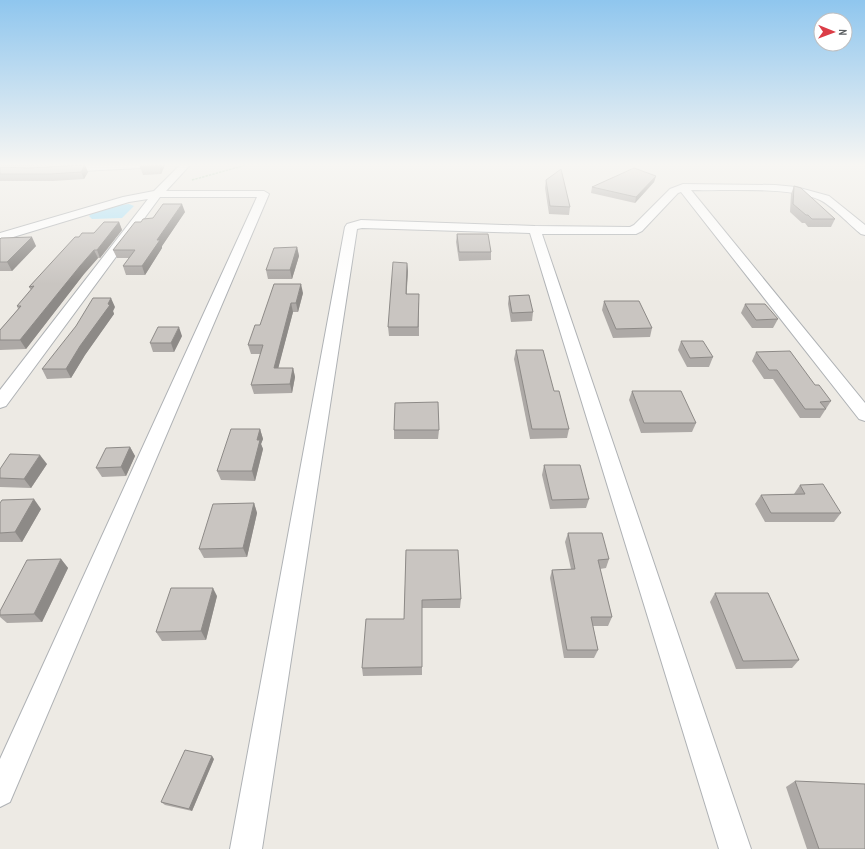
<svg xmlns="http://www.w3.org/2000/svg" width="865" height="849" font-family="'PT Sans Narrow',sans-serif">
  <rect width="100%" height="100%" fill="#edeae4"/>
  <path fill="#aae1f8" d="M129,204l5,2 -12,12 -30,1 -3,-3c6,-7 31,-11 40,-12z"/>
  <g fill="none" stroke-linecap="round" stroke-linejoin="round">
    <defs>
      <g id="minor">
        <polygon points="88,165 146,165 141,168 62,172 57,169 62,166"/>
        <polygon points="180,165 190,165 166,191 264,191 269,194 10,802 0,807 0,759 257,197 160,197 6,406 0,408 0,390 148,199 129,202 0,241 0,233 123,197 154,191"/>
        <path d="M683,184l92,1 21,2 33,9 36,29v10l-4,-1c-10,-8 -31,-30 -41,-34 -32,-14 -93,-9 -129,-10l174,213v18l-6,-2 -178,-227 -3,1 -36,38 -6,3h-94l209,615h-32l-189,-616 -168,-5 -5,1 -95,620h-32l115,-622 2,-3 14,-4 174,6 95,1 4,-2 36,-36z"/>
      </g>
    </defs>
    <use href="#minor" stroke="#afb2b5" stroke-width="2"/>
    <polyline stroke="#9ec6a3" stroke-width="1.5" stroke-dasharray="2.5 1" stroke-linecap="butt" points="192,180 246,165"/>
    <use href="#minor" fill="#fff" fill-rule="evenodd"/>
  </g>
  <g fill="#ada9a6">
    <polygon points="0,165 67,165 31,166 0,166"/>
    <polygon points="142,165 165,165 161,174 143,175 140,167"/>
    <polygon points="0,167 88,172 84,179 53,181 0,181"/>
    <polygon points="656,176 654,182 635,203 591,193 592,187"/>
    <polygon points="546,180 570,207 569,215 549,214 545,188"/>
    <polygon points="794,186 835,219 831,227 808,227 805,223 802,223 790,212 791,194"/>
    <polygon points="185,212 162,246 162,248 145,275 126,275 123,266 129,258 117,258 113,250 141,222 153,218"/>
    <polygon points="119,222 122,230 100,258 98,258 84,274 26,349 0,350 0,330 18,309 17,306 31,290 29,287 79,237 94,233"/>
    <polygon points="457,234 491,252 491,260 459,261 456,242"/>
    <polygon points="0,239 36,246 12,271 0,271"/>
    <polygon points="297,247 299,256 292,279 268,279 266,270"/>
    <polygon points="407,263 408,271 406,294 419,303 419,336 389,336 388,327"/>
    <polygon points="303,293 298,312 293,312 278,368 293,368 295,377 292,393 254,394 251,385 261,354 251,354 248,345 260,325"/>
    <polygon points="509,296 533,312 532,321 511,322 508,304"/>
    <polygon points="604,301 652,328 650,337 613,338 602,310"/>
    <polygon points="745,304 778,319 773,328 752,328 741,313"/>
    <polygon points="115,307 113,311 114,314 85,355 71,378 47,379 42,369"/>
    <polygon points="182,336 174,352 153,352 150,343"/>
    <polygon points="681,341 713,357 709,367 687,367 678,350"/>
    <polygon points="516,350 554,391 569,429 567,438 530,439 514,359"/>
    <polygon points="756,352 815,385 831,401 820,418 800,418 773,379 764,379 752,361"/>
    <polygon points="632,391 696,423 692,432 641,433 629,400"/>
    <polygon points="260,429 263,439 261,444 263,449 255,481 221,480 217,471"/>
    <polygon points="394,430 439,430 438,439 394,439"/>
    <polygon points="130,447 135,456 126,476 102,477 96,468"/>
    <polygon points="47,464 31,488 0,487 0,469"/>
    <polygon points="544,465 589,499 586,508 550,509 542,475"/>
    <polygon points="800,485 841,513 834,522 765,522 755,504 761,495 794,494"/>
    <polygon points="0,503 41,509 22,542 0,542"/>
    <polygon points="254,503 257,513 247,557 204,558 199,549"/>
    <polygon points="568,533 609,559 606,568 600,569 612,617 608,626 593,626 598,650 594,658 564,658 550,578 552,570 571,569 565,542"/>
    <polygon points="406,550 461,599 460,608 422,608 422,675 363,676 362,668 404,619"/>
    <polygon points="61,559 68,568 42,622 7,623 0,617 0,611"/>
    <polygon points="715,593 799,660 792,668 736,669 710,602"/>
    <polygon points="217,596 206,640 162,641 156,632"/>
    <polygon points="214,759 192,811 165,805 161,802"/>
    <polygon points="795,781 865,849 807,849 786,787"/>
  </g>
  <g fill="#8d8a87">
    <polygon points="85,165 88,172 84,179 81,172"/>
    <polygon points="159,165 165,165 161,174 159,166"/>
    <polygon points="656,176 654,182 635,203 636,197"/>
    <polygon points="182,204 185,212 162,246 162,248 145,275 142,266 157,240"/>
    <polygon points="119,222 122,230 100,258 97,250"/>
    <polygon points="32,237 36,246 12,271 7,262"/>
    <polygon points="297,247 299,256 292,279 290,270"/>
    <polygon points="94,250 98,258 84,274 26,349 20,340 80,266"/>
    <polygon points="407,263 408,271 406,303 406,294"/>
    <polygon points="301,284 303,293 298,312 296,303"/>
    <polygon points="111,298 115,307 113,311 114,314 85,355 71,378 66,369 80,346"/>
    <polygon points="291,303 293,312 276,377 274,368"/>
    <polygon points="179,327 182,336 174,352 171,343"/>
    <polygon points="293,368 295,377 292,393 290,384"/>
    <polygon points="260,429 263,439 261,444 263,449 255,481 252,471 257,440"/>
    <polygon points="130,447 135,456 126,476 121,467"/>
    <polygon points="40,455 47,464 31,488 24,479"/>
    <polygon points="34,499 41,509 22,542 15,532"/>
    <polygon points="254,503 257,513 247,557 243,548"/>
    <polygon points="61,559 68,568 42,622 34,614"/>
    <polygon points="213,588 217,596 206,640 201,631"/>
    <polygon points="212,756 214,759 192,811 189,809"/>
  </g>
  <g fill="#c9c5c1" stroke="#8d8a87">
    <polygon points="85,165 81,172 50,174 0,174 0,167 28,168"/>
    <polygon points="142,165 159,165 159,166 140,167"/>
    <polygon points="634,168 656,176 636,197 592,187"/>
    <polygon points="561,169 570,207 550,206 546,180"/>
    <polygon points="794,186 801,188 835,219 812,219 808,215 806,215 793,204"/>
    <polygon points="163,204 182,204 157,240 160,240 142,266 123,266 135,250 113,250 135,222 141,222 143,219 153,218"/>
    <polygon points="104,222 119,222 97,250 94,250 80,266 20,340 0,340 0,330 21,306 17,306 34,286 29,287 75,237 79,237 82,233 94,233"/>
    <polygon points="457,234 488,234 491,252 459,252"/>
    <polygon points="32,237 7,262 0,262 0,239 1,238"/>
    <polygon points="297,247 290,270 266,270 274,248"/>
    <polygon points="393,262 407,263 406,294 419,294 418,327 388,327"/>
    <polygon points="274,284 301,284 296,303 291,303 274,368 293,368 290,384 251,385 263,345 248,345 255,325 260,325"/>
    <polygon points="529,295 533,312 512,313 509,296"/>
    <polygon points="93,298 111,298 108,304 110,305 80,346 66,369 42,369 76,326"/>
    <polygon points="604,301 639,301 652,328 616,329"/>
    <polygon points="745,304 765,304 778,319 756,320"/>
    <polygon points="158,327 179,327 171,343 150,343"/>
    <polygon points="681,341 703,341 713,357 690,358"/>
    <polygon points="516,350 543,350 554,391 559,391 569,429 532,429"/>
    <polygon points="790,351 815,385 819,385 831,401 820,402 826,409 805,409 777,370 769,370 756,352"/>
    <polygon points="632,391 681,391 696,423 644,423"/>
    <polygon points="438,402 439,430 394,430 395,403"/>
    <polygon points="231,429 260,429 257,440 260,440 252,471 217,471"/>
    <polygon points="130,447 121,467 96,468 106,448"/>
    <polygon points="10,454 40,455 24,479 0,478 0,469"/>
    <polygon points="544,465 580,465 589,499 552,500"/>
    <polygon points="823,484 841,513 771,513 761,495 805,494 800,485"/>
    <polygon points="34,499 15,532 0,533 0,503 2,500"/>
    <polygon points="254,503 243,548 199,549 213,504"/>
    <polygon points="568,533 602,533 609,559 598,560 612,617 591,617 598,650 567,650 552,570 575,569"/>
    <polygon points="406,550 458,550 461,599 422,600 422,667 362,668 366,619 404,619"/>
    <polygon points="61,559 34,614 0,615 0,611 27,560"/>
    <polygon points="171,588 213,588 201,631 156,632"/>
    <polygon points="715,593 768,593 799,660 743,661"/>
    <polygon points="185,750 212,756 189,809 161,802"/>
    <polygon points="795,781 865,784 865,849 819,849"/>
  </g>
  <linearGradient id="sky" x2="0" y2="1"><stop stop-color="#8fc6ee"/><stop offset="0.58" stop-color="#f7f6f3"/><stop offset="1" stop-color="#f7f6f3" stop-opacity="0"/></linearGradient>
  <rect width="865" height="284" fill="url(#sky)"/>
  <g transform="translate(833 32) rotate(91)"><circle r="19" fill="#ffffff" stroke="#bebfc1"/>
  <path d="M0-3L7 15L0 10L-7 15Z" fill="#db3d47"/>
  <text y="-6" font-size="11" font-weight="bold" text-anchor="middle" fill="#5c6063">N</text>
  </g>
</svg>
